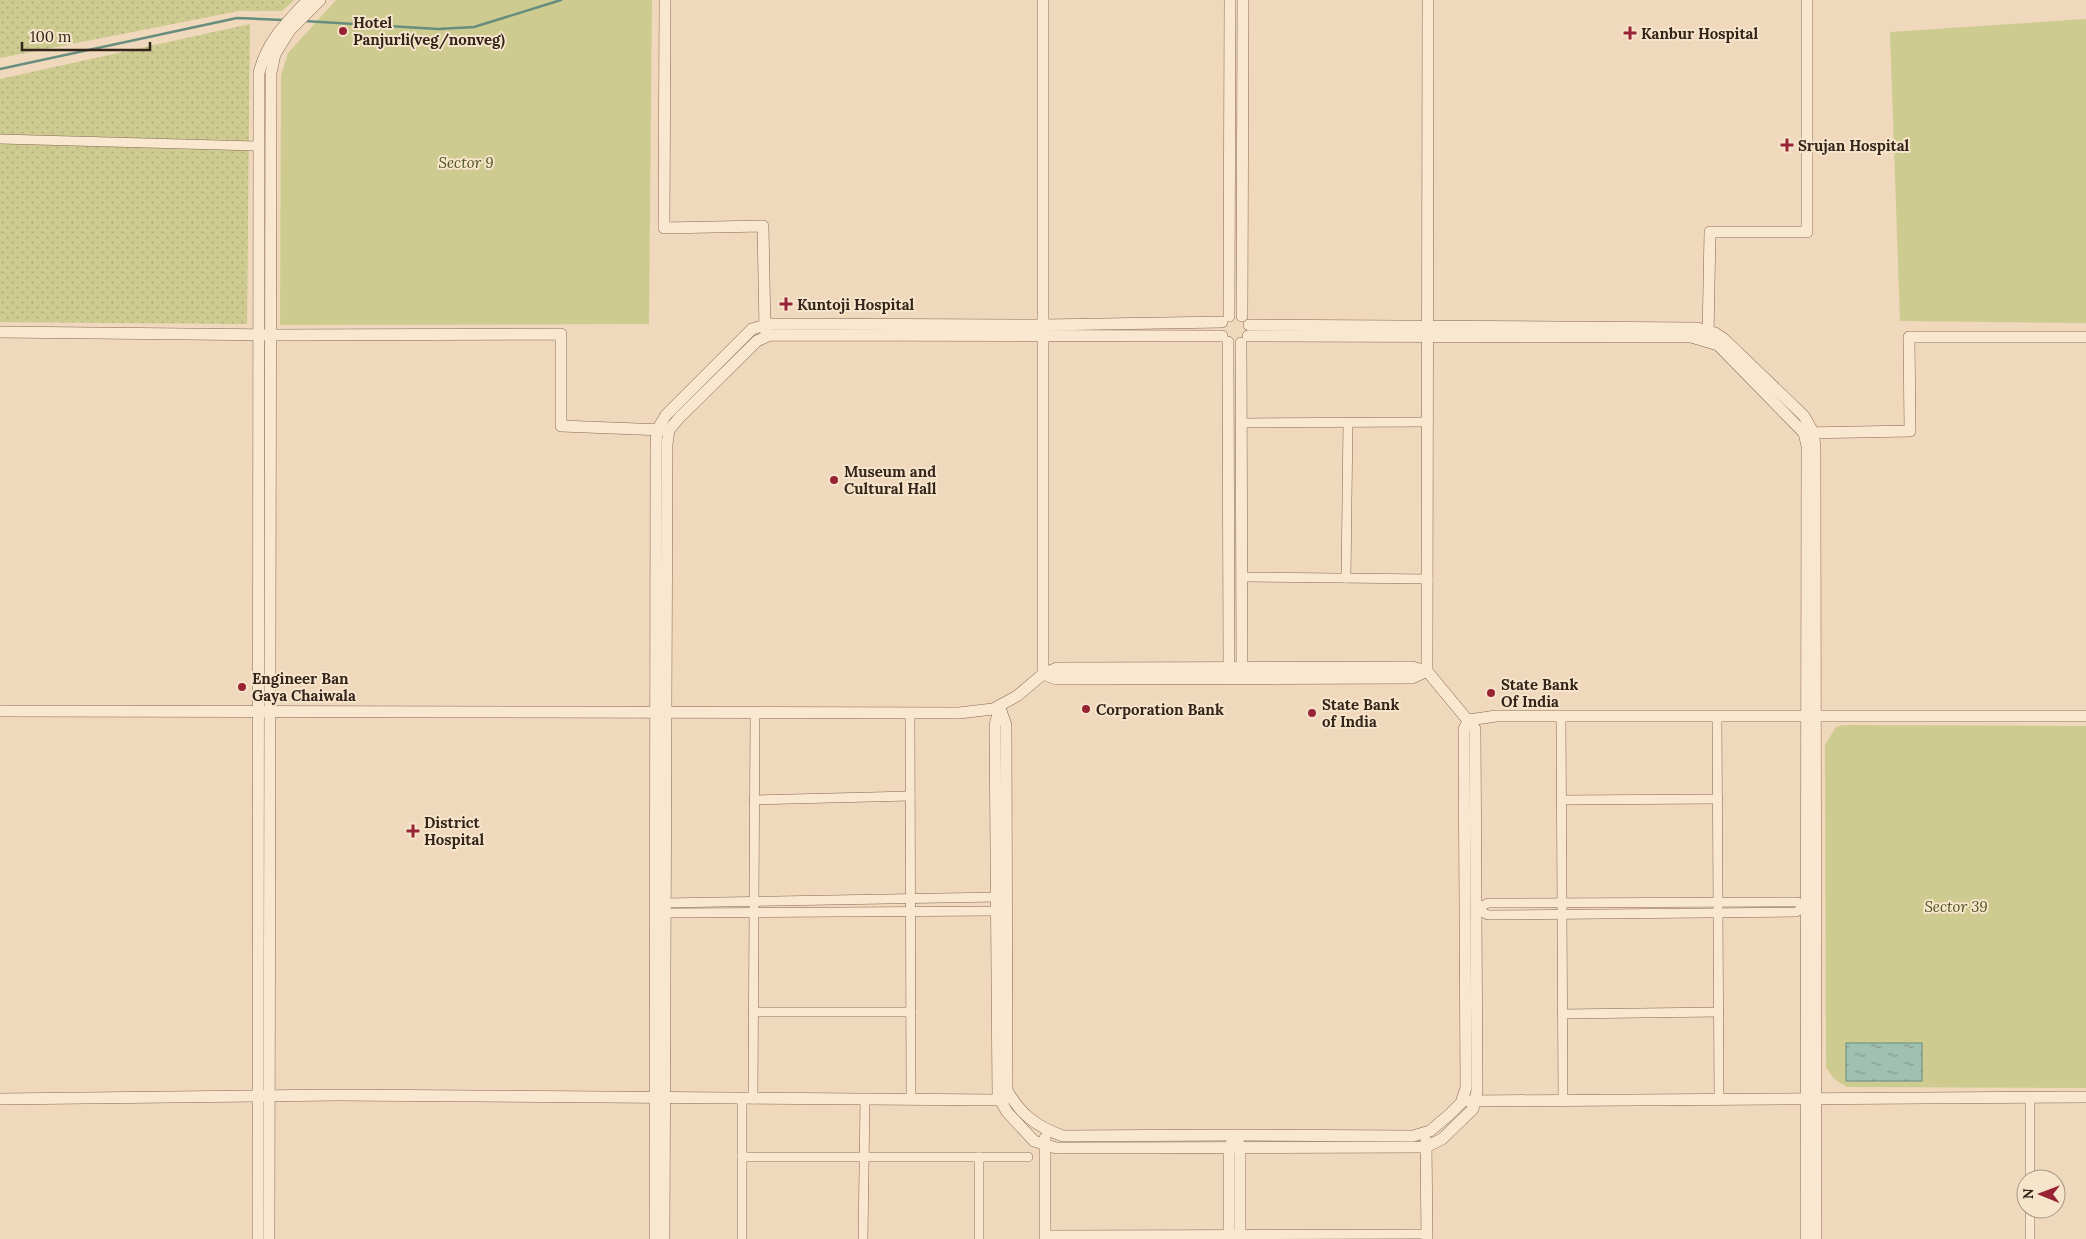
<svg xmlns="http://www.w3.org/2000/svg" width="2086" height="1239" font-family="Lora,serif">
  <defs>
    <pattern id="grass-dots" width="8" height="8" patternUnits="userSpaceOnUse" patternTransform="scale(1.25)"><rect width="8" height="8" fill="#cdcb90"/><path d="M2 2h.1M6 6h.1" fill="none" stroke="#b1ae7c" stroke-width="1.8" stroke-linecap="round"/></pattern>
    <pattern id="water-ripples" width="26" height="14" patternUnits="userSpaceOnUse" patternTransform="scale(1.25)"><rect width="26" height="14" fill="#a0c0b2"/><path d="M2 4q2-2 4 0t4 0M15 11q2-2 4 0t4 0" fill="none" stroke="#839c90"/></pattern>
  </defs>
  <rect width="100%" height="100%" fill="#efd8bc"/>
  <g fill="url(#grass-dots)">
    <polygon points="0,0 294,0 282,11 239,11 0,58"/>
    <polygon points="250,24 247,324 0,322 0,79"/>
  </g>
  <g fill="#cdcb90">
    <polygon points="336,0 652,0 649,324 280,325 281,75 288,53"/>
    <polygon points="2086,19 2086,323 1900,321 1890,32"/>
    <polygon points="1843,725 2086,726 2086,1088 1847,1087 1834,1079 1826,1067 1825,745 1836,727"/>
  </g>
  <rect fill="url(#water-ripples)" stroke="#678d7e" x="1846" y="1043" width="76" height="38"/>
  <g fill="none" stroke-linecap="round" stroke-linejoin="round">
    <g stroke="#678d7e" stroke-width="2.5">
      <polyline points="304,21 438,29 474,27 561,0"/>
      <polyline points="0,69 237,18 283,20"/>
    </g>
    <defs>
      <g id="minor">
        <polyline points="0,139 259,146"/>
        <polyline points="1241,423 1428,422"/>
        <polyline points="1242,577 1428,579"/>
        <polyline points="1346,578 1348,423"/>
        <polyline points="910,713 911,1100"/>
        <polyline points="1561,716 1563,1101"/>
        <polyline points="1717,716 1719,1100"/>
        <polyline points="754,800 910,796"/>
        <polyline points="1561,800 1718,799"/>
        <polyline points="660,905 665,903 997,897"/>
        <polyline points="1476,909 1488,915 1796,912 1807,906"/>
        <polyline points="1476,909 1488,903 1797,902 1807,906"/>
        <polyline points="660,910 665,913 997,911"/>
        <polyline points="753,1012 911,1012"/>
        <polyline points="1562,1014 1719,1012"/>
        <polyline points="2030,1098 2030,1179"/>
        <polyline points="753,1099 755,713"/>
        <polyline points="742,1157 1028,1157"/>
        <polyline points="979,1157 979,1239"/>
        <polyline points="2030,1209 2030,1239"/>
        <polyline points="1045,1235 1427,1234"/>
        <polyline points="742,1239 742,1099"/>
        <polyline points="863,1239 865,1099"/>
      </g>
      <g id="tertiary">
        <polyline points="665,0 664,228 763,226 765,330"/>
        <polyline points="1229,316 1230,0"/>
        <polyline points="1242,316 1243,0"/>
        <polyline points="1249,325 1697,328 1715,333 1724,339 1804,416 1813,432 1815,447 1816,1239"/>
        <polyline points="0,332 271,335 561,334 561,426 663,430"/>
        <polyline points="1248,336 1691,337 1718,345 1804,433 1807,446 1806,1239"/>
        <polyline points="1708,337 1710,232 1807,232 1807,0"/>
        <polyline points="1228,342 1229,667 1233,673"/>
        <polyline points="1805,433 1910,431 1909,337 2086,337"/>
        <polygon points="1412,667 1427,671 1412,678 1056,679 1043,674 1057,668"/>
        <polyline points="1239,673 1242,667 1241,343"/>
        <polyline points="1000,706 995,725 998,1096 1007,1112 1034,1141 1056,1148 1426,1147 1442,1139 1473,1109 1477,1091 1475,729 1427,671 1428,0"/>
        <path d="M1000,708l6,17 1,365c13,24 30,37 56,46l173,-1 177,1 17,-5 20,-17 11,-11 5,-15 -2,-359 5,-9"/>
        <polyline points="0,711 959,713 993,709 1017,696 1043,674 1043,0"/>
        <polyline points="1469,720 1496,716 2086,716"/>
        <polyline points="0,1099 337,1095 1000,1100 1007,1098"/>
        <polyline points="1468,1101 2086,1097"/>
        <polyline points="1045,1138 1045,1239"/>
        <polyline points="1238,1141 1240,1147 1240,1239"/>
        <polyline points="1426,1141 1427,1239"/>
        <path d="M258,1239l1,-1166c8,-32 27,-50 49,-73"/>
        <polyline points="269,1239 271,73 275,54 290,30 320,0"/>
        <polyline points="655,1239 656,446 657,430 666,415 752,329 769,324 1044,325 1222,322"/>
        <polyline points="664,1239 667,444 669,430 679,418 757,341 770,335 1222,336"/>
        <polyline points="1229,1239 1229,1147 1232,1142"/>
      </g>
    </defs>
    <use href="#minor" stroke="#876855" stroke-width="10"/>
    <use href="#tertiary" stroke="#876855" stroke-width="12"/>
    <use href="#minor" stroke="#fae7cf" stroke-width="9"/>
    <use href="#tertiary" stroke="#fae7cf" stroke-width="11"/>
  </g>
  <g fill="#982335" stroke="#f6e4cb" stroke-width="2">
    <circle cx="343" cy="31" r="5"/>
    <path d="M1627.5 25.5h5v5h5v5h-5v5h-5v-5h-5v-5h5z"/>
    <path d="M1784.5 137.5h5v5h5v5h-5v5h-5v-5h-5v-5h5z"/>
    <path d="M783.5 296.5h5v5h5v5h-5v5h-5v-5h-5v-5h5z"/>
    <circle cx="834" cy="480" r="5"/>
    <circle cx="242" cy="687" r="5"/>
    <circle cx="1491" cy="693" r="5"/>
    <circle cx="1086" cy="709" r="5"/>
    <circle cx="1312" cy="713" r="5"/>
    <path d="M410.5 823.5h5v5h5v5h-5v5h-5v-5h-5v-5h5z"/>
  </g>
  <g text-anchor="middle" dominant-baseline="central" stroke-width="4" stroke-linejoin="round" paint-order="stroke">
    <g font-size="15" font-weight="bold" fill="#35241a" stroke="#f6e4cb" text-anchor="start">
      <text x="353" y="22">Hotel<tspan x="353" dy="17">Panjurli(veg/nonveg)</tspan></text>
      <text x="1641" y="33">Kanbur Hospital</text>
      <text x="1798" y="145">Srujan Hospital</text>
      <text x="797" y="304">Kuntoji Hospital</text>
      <text x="844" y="471">Museum and<tspan x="844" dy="17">Cultural Hall</tspan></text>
      <text x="252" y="678">Engineer Ban<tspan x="252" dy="17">Gaya Chaiwala</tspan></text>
      <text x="1501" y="684">State Bank<tspan x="1501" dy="17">Of India</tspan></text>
      <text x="1322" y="704">State Bank<tspan x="1322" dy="17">of India</tspan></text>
      <text x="1096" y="709">Corporation Bank</text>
      <text x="424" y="822">District<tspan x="424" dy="17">Hospital</tspan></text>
    </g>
    <g font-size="15" font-style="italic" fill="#4d5320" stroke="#f6e4cb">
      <text x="466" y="162">Sector 9</text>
      <text x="1956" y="906">Sector 39</text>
    </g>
  </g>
  <g transform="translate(2041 1194) rotate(271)"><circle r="24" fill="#f6e4cb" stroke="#a99784"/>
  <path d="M0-4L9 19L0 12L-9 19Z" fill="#982335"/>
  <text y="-8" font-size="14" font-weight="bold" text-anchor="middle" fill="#35241a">N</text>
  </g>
  <path d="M22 42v8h128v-8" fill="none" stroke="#35241a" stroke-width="2.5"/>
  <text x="30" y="42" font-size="15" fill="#35241a" stroke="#f6e4cb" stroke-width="4" paint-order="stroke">100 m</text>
</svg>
